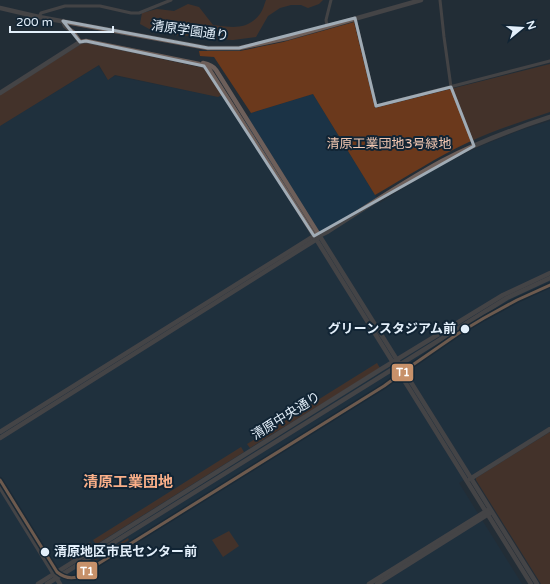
<svg xmlns="http://www.w3.org/2000/svg" width="550" height="584" font-family="'Varela Round','Noto Sans JP',sans-serif">
  <rect width="100%" height="100%" fill="#232d36"/>
  <polygon fill="#1b3346" points="98,66 108,80 115,76 218,97 222,95 242,127 251,113 313,94 380,203 428,173 476,148 521,130 550,121 550,427 459,483 522,584 0,584 0,126"/>
  <g fill="#6b391c">
    <path d="M266,0h57l-4,4 -11,4 -7,-3h-10l-11,3 -12,8 -12,21 -23,3 -17,-1 -12,-4 -23,1 -28,-5 -13,-7 2,-11 15,-4 17,2 14,-7 11,3 14,18c18,2 34,6 47,-11 3,-4 4,-9 6,-14z"/>
    <path d="M354,22l21,86 175,-44v48c-27,9 -55,18 -81,30 -32,15 -63,35 -94,53l-62,-101 -62,19 -37,-56 -14,-1 -1,-5h41l43,-9z"/>
    <polygon points="87,43 204,68 222,95 218,97 115,75 108,80 99,65 0,126 0,95 81,44"/>
    <polygon points="377,363 380,368 250,448 247,444"/>
    <polygon points="550,432 550,584 541,584 476,480 476,478"/>
    <polygon points="241,447 244,452 97,544 95,543 93,540"/>
    <polygon points="229,531 239,546 223,557 212,540"/>
    <polygon points="128,538 129,540 78,571 75,572"/>
    <polygon points="90,542 92,545 91,548 71,560 68,555"/>
  </g>
  <g fill="none" stroke-linecap="round" stroke-linejoin="round">
    <g stroke="#6c5e57" stroke-width="3">
      <polyline points="440,0 444,37 451,87 474,146"/>
      <polyline points="39,17 41,13 65,6 100,6 131,13 139,13 171,0"/>
      <polyline points="355,18 376,106 550,61"/>
      <polyline points="327,26 326,20 331,0"/>
    </g>
    <g stroke="#6d5f5a" stroke-width="4.5">
      <polyline points="0,8 39,17 208,48 239,48 287,38 421,0"/>
      <polyline points="63,21 65,26 73,32 80,42 86,41 199,64 209,69 283,186 531,584"/>
      <path d="M203,63c5,1 10,3 13,7l321,514"/>
      <polyline points="0,93 80,42"/>
      <path d="M0,432l314,-196h5l8,-4c38,-24 76,-50 115,-71 35,-18 71,-32 108,-44"/>
      <polyline points="0,438 317,239"/>
      <polyline points="470,479 550,429"/>
      <polyline points="0,487 60,584"/>
      <polyline points="38,584 383,368 503,295 550,273"/>
      <polyline points="47,584 507,298 550,278"/>
      <polyline points="369,584 488,510"/>
      <polyline points="377,584 490,513"/>
    </g>
    <polyline stroke="#6b6868" stroke-width="1" points="431,350 444,343"/>
    <defs>
      <path id="tram-1" d="M0,480l57,92c6,5 12,7 20,5l307,-191 30,-22 45,-31 25,-15 33,-18 33,-15"/>
    </defs>
    <use href="#tram-1" stroke="#112434" stroke-width="6"/>
    <use href="#tram-1" stroke="#c7916a" stroke-width="3"/>
  </g>
  <path d="M0 0H550V584H0ZM355,18l21,88 75,-19 23,59 -160,90 -110,-170 -118,-25 -6,1 -17,-21 145,27h31z" fill="#232d36" fill-opacity=".55" fill-rule="evenodd"/>
  <path fill="none" stroke="#a0abb5" stroke-width="3" stroke-linejoin="round" d="M355,18l21,88 75,-19 23,59 -160,90 -110,-170 -118,-25 -6,1 -17,-21 145,27h31z"/>
  <g fill="#e3effa" stroke="#112434" stroke-width="1.5">
    <circle cx="465" cy="329" r="5"/>
    <circle cx="45" cy="552" r="5"/>
  </g>
  <g text-anchor="middle" dominant-baseline="central" stroke-width="4" stroke-linejoin="round" paint-order="stroke">
    <g font-size="13" fill="#e3effa" stroke="#112434">
      <text transform="translate(190 31) rotate(8)">清原学園通り</text>
      <text transform="translate(286 416) rotate(-32)">清原中央通り</text>
    </g>
    <g font-size="13" fill="#f3c8b2" stroke="#112434">
      <text x="389" y="144">清原工業団地3号緑地</text>
    </g>
    <g font-size="13" font-weight="bold" fill="#e3effa" stroke="#112434" text-anchor="end">
      <text x="456" y="329">グリーンスタジアム前</text>
      <text x="54" y="552" text-anchor="start">清原地区市民センター前</text>
    </g>
    <g font-size="15" font-weight="bold" fill="#f9af89" stroke="#112434">
      <text x="128" y="482">清原工業団地</text>
    </g>
  </g>
  <g stroke="#112434" stroke-width="1.5">
    <rect x="391" y="363" width="23" height="19" rx="4" fill="#c7916a"/>
    <rect x="76" y="561" width="22" height="19" rx="4" fill="#c7916a"/>
  </g>
  <g font-size="11" text-anchor="middle" font-weight="bold" fill="#fff">
    <text x="403" y="376">T1</text>
    <text x="87" y="575">T1</text>
  </g>
  <g transform="translate(522 28) rotate(72)" stroke="#112434" stroke-width="3" paint-order="stroke">
  <path d="M0-3L7 15L0 10L-7 15Z" fill="#e3effa"/>
  <text y="-6" font-size="11" font-weight="bold" text-anchor="middle" fill="#e3effa">N</text>
  </g>
  <path d="M10 26v6h103v-6" fill="none" stroke="#e3effa" stroke-width="2"/>
  <text x="16" y="26" font-size="12" fill="#e3effa" stroke="#112434" stroke-width="3" paint-order="stroke">200 m</text>
</svg>
